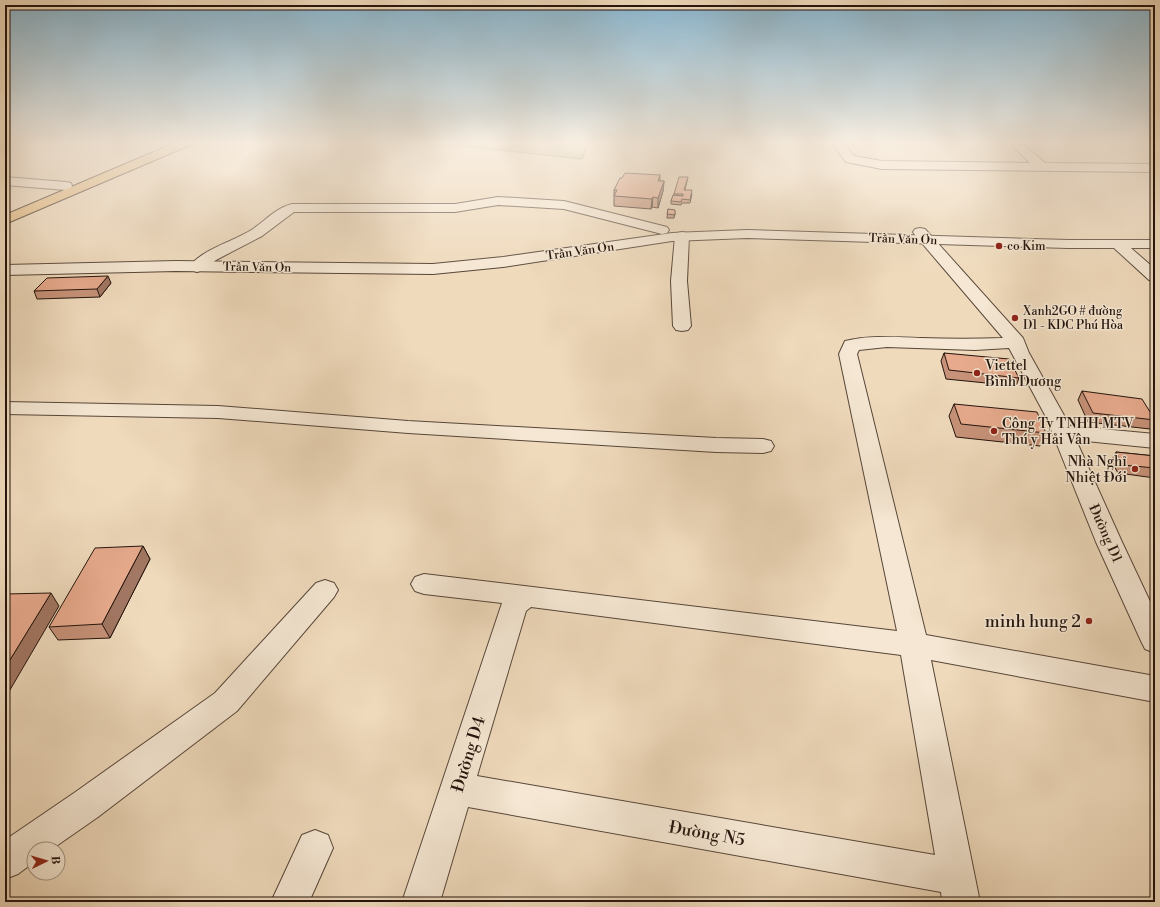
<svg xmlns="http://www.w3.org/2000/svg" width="1160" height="907" font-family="'Libre Bodoni',serif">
  <rect width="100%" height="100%" fill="#efdabc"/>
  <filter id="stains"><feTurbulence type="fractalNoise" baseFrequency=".005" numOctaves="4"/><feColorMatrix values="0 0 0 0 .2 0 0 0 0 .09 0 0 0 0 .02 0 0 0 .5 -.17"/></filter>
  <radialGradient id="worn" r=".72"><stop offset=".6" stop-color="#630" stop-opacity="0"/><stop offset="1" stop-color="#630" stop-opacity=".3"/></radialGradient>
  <path fill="#bbbf8f" stroke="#706a4e" d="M 433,143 L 588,143 L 582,159 Z"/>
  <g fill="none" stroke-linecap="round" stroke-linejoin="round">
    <defs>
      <path id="minor" d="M 832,143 L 843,143 L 854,156 L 882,161 L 1030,163 L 1010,143 L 1022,143 L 1045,163 L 1155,164 L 1155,172 L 882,169 L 846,162 Z
        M 5,177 L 66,182 L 71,183 L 72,186 L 71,189 L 66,190 L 5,185 Z
        M 498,197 L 564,201 L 667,227 L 669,230 L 667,233 L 662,234 L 564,209 L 498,205 L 455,212 L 294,212 L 262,236 L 216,260 L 203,270 L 197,272 L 191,270 L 189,267 C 202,249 235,241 253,229 C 266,220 276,208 292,204 L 455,204 Z
        M 920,228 L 925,229 L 1023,338 L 1029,353 L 1070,426 L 1155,434 L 1155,448 L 1076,440 L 1122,542 L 1155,612 L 1155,653 L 1145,649 L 1141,641 L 1096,542 L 1046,417 L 1009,348 L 975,350 L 887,347 L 859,350 L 857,354 L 926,635 L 1155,676 L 1155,702 L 931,660 L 980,902 L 942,902 L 941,892 L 468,807 L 440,902 L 402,902 L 502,603 L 424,594 L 415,591 L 411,584 L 415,577 L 424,574 L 897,631 L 839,354 L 845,341 C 869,335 896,337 921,338 C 949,339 976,339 1003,338 L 915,235 L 913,232 L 915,229 ZM 531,607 L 901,655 L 935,855 L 477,776 L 526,611 Z
        M 682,232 L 687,233 L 689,236 L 687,281 L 691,326 L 688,330 L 682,331 L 676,330 L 673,326 L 671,281 L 675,236 L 677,233 Z
        M 1119,241 L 1124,242 L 1155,269 L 1155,282 L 1149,280 L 1114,248 L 1112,245 L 1114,242 Z
        M 5,402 L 218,406 L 408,421 L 716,438 L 763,439 L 771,441 L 774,446 L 771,451 L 763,453 L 716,452 L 408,433 L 218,418 L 5,414 Z
        M 325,580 L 334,583 L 338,590 L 334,597 L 237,711 L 98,817 L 52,849 L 34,849 L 34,862 L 18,874 L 5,879 L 5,840 L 74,793 L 215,693 L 316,583 Z
        M 315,830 L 328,835 L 333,848 L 309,902 L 271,902 L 302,835 Z"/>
      <path id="tertiary" d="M 747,230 L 1068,240 L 1155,240 L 1155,248 L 1068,248 L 747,238 L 672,241 L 503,267 L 433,274 L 176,271 L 5,275 L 5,265 L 176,261 L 433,264 L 503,257 L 672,233 Z"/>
      <path id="trunk" d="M 175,143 L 191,143 L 190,145 L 5,224 L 5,215 Z"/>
    </defs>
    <use href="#minor" stroke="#574639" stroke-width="2"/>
    <use href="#tertiary" stroke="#574639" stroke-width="2"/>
    <use href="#trunk" stroke="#24140d" stroke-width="2"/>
    <use href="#minor" fill="#f5e7d3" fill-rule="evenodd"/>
    <use href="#tertiary" fill="#f5e7d3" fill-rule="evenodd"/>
    <use href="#trunk" fill="#e8bd7e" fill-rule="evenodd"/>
  </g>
  <path fill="#c79279" stroke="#24140d" d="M 660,175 L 660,181 L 664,181 L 663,191 L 658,208 L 652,207 L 651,209 L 614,206 L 614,190 Z
    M 688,177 L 685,190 L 692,194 L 690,203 L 682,203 L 681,205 L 671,204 L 671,201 L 674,194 Z
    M 668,209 L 675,213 L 674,218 L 667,218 Z
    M 111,283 L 100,297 L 37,299 L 34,291 Z
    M 944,353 L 1019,378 L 1016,386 L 946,379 L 941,361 Z
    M 1082,391 L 1155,420 L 1155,421 L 1150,429 L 1088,422 L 1078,400 Z
    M 954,404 L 1046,433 L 1040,446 L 956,437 L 949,416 Z
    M 1116,452 L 1155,456 L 1155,478 L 1118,473 L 1111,461 Z
    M 143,546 L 150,559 L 110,638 L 58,640 L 49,627 Z"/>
  <path fill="#a27763" stroke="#24140d" d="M 664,181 L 663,191 L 658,208 L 658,198 Z
    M 653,197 L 652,207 L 651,209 L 652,199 Z
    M 108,276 L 111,283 L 100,297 L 97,289 Z
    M 143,546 L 150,559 L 110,638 L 102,624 Z
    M 51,593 L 59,606 L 7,695 L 5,692 L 5,668 Z"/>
  <path fill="#e7aa8d" stroke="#24140d" d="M 625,173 L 660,175 L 658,181 L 664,181 L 658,198 L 653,197 L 652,199 L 614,196 L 617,190 L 614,190 L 620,178 L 622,178 Z
    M 679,177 L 688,177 L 684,190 L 692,190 L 690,200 L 682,199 L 681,202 L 671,201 L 673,195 L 683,196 L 683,194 L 674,194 Z
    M 668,209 L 675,210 L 675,215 L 667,214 Z
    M 108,276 L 97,289 L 34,291 L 47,278 Z
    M 944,353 L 1009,359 L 1019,378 L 949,370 Z
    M 1082,391 L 1142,399 L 1155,420 L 1093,413 Z
    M 954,404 L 1037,412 L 1046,433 L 961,424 Z
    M 1116,452 L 1155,456 L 1155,468 L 1123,465 Z
    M 143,546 L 102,624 L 49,627 L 95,548 Z
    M 51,593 L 5,668 L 5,594 Z"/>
  <linearGradient id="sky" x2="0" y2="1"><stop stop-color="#89b7d1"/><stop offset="0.53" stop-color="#f8eee1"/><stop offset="1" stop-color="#f8eee1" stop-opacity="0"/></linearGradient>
  <rect width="1160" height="270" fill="url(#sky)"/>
  <g fill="#8f2418" stroke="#f5e7d3" stroke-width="1.5">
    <circle cx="999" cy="246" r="4"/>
    <circle cx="1015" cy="318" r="4"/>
    <circle cx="977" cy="373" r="4"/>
    <circle cx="994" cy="431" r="4"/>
    <circle cx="1135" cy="469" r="4"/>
    <circle cx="1089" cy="621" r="4"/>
  </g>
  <g text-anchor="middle" stroke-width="3" stroke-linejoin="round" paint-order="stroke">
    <g font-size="12" fill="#24140d" stroke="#f5e7d3">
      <text transform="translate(903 239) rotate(2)" y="4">Trần Văn Ơn</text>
      <text transform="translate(580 251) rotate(-8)" y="4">Trần Văn Ơn</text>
      <text transform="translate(257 267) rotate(1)" y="4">Trần Văn Ơn</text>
    </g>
    <g font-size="12" fill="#24140d" stroke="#f5e7d3" text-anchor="start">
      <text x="1007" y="250">co Kim</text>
      <text x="1023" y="315">Xanh2GO # đường<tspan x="1023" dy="14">D1 - KDC Phú Hòa</tspan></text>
    </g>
    <g font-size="14" fill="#24140d" stroke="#f5e7d3" text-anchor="start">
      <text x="985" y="370">Viettel<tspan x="985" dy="16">Bình Dương</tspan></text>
      <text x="1002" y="428">Công Ty TNHH MTV<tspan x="1002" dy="16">Thú y Hải Vân</tspan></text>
      <text x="1127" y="466" text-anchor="end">Nhà Nghỉ<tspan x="1127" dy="16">Nhiệt Đới</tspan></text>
    </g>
    <g font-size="14" fill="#24140d" stroke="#f5e7d3">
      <text transform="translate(1106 533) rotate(66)" y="5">Đường D1</text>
    </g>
    <g font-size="17" fill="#24140d" stroke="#f5e7d3" text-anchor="end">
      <text x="1081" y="627">minh hung 2</text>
    </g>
    <g font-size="17" fill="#24140d" stroke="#f5e7d3">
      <text transform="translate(468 754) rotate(-73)" y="6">Đường D4</text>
      <text transform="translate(707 833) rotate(10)" y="6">Đường N5</text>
    </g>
  </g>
  <rect width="1160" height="907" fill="none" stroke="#efdabc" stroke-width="20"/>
  <rect x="6" y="6" width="1148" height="895" fill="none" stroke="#24140d" stroke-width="2"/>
  <rect x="10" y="10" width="1140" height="887" fill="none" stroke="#24140d"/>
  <g transform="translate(46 861) rotate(85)"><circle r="19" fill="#f5e7d3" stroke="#a19384"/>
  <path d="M0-3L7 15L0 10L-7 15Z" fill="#8f2418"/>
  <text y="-6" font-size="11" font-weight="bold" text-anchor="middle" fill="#24140d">B</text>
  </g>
  <rect width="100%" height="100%" filter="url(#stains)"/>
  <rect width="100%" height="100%" fill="url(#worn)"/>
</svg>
